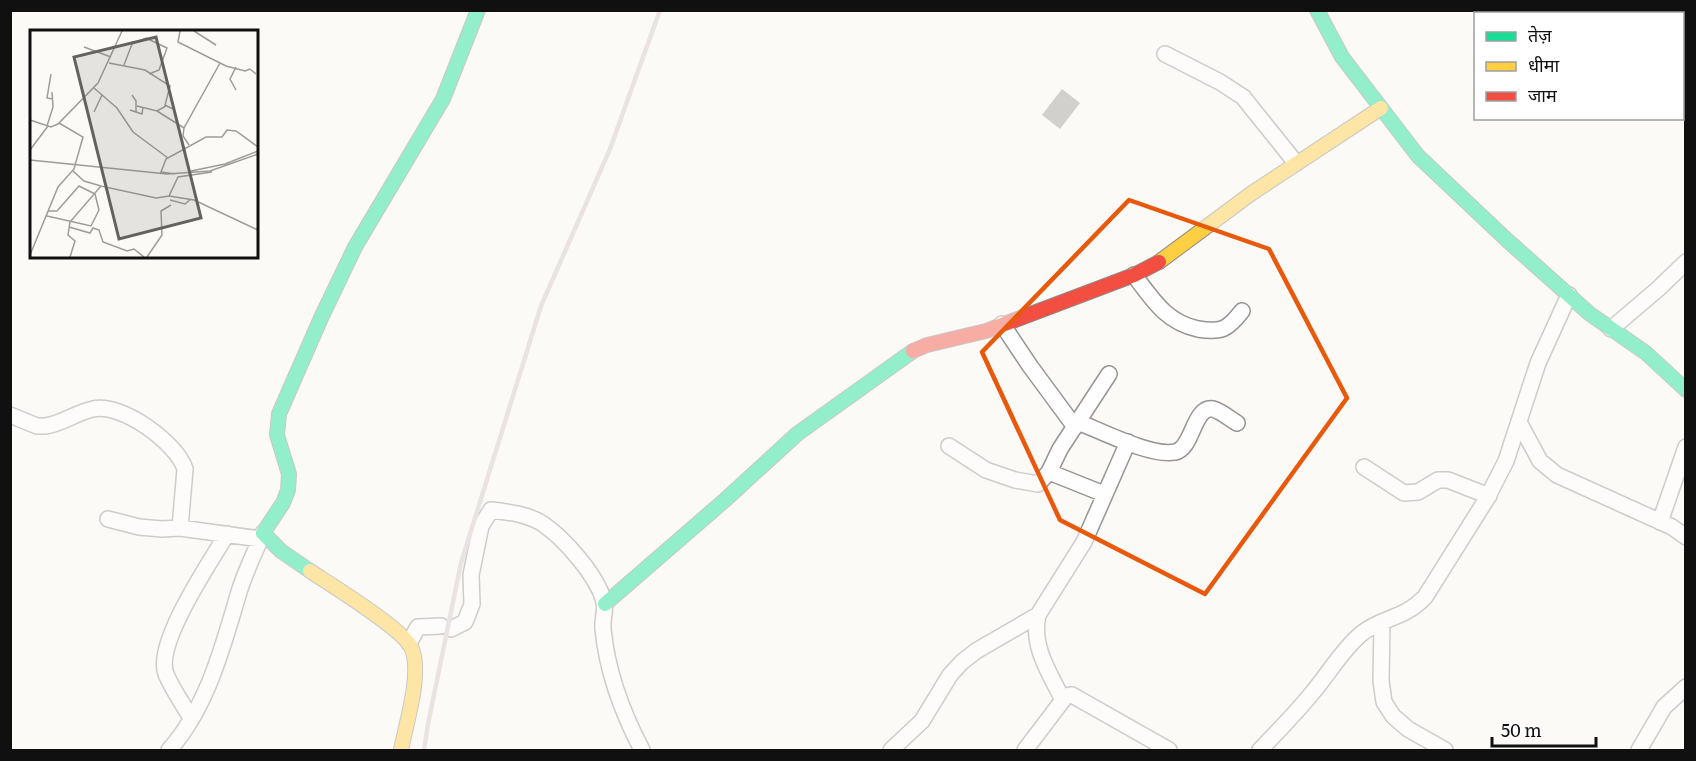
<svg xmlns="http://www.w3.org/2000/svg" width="1696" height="761" font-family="Literata,'Noto Sans Devanagari',serif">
  <rect width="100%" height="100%" fill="#fcfaf6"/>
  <path fill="#a09e9b" d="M 1062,89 L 1080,103 L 1060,129 L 1042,115 Z"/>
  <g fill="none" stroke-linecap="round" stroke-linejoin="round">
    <defs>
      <path id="street" d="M 1165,54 L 1220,82 L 1243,97 L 1296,163
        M 1134,275 C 1153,300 1166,322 1198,329 C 1222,333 1228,329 1242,311
        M 1002,324 L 1030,366 L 1075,427
        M 1611,329 L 1658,289 L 1686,262
        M 10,415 L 37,426 L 45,426 C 62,424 77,412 93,409 C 121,402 177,443 185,469 L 180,528
        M 1078,422 C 1101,431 1152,457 1175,452 C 1193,449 1193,406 1213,409 C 1221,411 1230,419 1237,423
        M 1519,422 L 1540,461 L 1557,475 L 1672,527 L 1686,537
        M 949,446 L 986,470 L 1015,480 L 1038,484 L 1049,472
        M 1364,467 L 1404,493 L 1418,492 L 1438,480 L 1448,480 L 1489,496
        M 1104,494 L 1049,472 L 1060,449 L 1109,374
        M 108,519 L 139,527 L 162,529 L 180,528 L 260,539
        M 1660,522 L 1686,447
        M 1382,623 L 1381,681 L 1384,702 L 1393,716 L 1408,729 L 1445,750
        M 451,629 L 465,622 L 472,604 L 471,575 L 481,526 L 491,510 C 508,512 528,514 543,524 C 565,539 598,577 604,602 C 606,611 602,620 603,629 C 607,670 623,714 642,750
        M 409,643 L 418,627 L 441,626
        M 1063,700 C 1049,672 1031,646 1038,615 L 1084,542 L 1128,442
        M 191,718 C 183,704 172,689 166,674 C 154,644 211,561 227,534
        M 169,750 C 207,708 223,646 239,592 C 245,572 255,552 263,533
        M 891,750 L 922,721 L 950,675 L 962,662 L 976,651 L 1038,615
        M 1025,750 L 1063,700 L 1066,696 L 1072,695 L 1169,750
        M 1260,750 C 1278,731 1297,712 1313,692 C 1329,673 1342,650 1361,634 C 1381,617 1403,620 1425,597 L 1486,500 L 1506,461 L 1538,363 L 1569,295
        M 1639,750 L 1664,707 L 1686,687"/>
      <path id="fast" d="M 1317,10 L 1342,57 L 1418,156 L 1508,241 L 1590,314 L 1646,353 L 1686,390
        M 310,571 L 281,551 L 263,533 L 283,503 L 288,490 L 289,474 L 277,435 L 279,414 L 321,318 L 355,247 L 443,99 L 478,10
        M 605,604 L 725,500 L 797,434 L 913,351"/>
      <path id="slow" d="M 1159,262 L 1252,193 L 1381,108
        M 310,571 C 331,585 405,630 412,649 C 422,675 406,723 401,750"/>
      <path id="jam" d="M 913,351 L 927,345 L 986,331 L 1134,275 L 1159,262"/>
    </defs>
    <use href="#street" stroke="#969594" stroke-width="18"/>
    <use href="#fast" stroke="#8d8c8a" stroke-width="16"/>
    <use href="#slow" stroke="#8d8c8a" stroke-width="16"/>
    <use href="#jam" stroke="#8d8c8a" stroke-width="16"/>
    <use href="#street" stroke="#fffefe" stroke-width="15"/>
    <use href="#fast" stroke="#16e098" stroke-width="14"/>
    <use href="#slow" stroke="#ffcf43" stroke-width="14"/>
    <use href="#jam" stroke="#f24e42" stroke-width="14"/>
    <path stroke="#d7c8c9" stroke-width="4.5" d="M 424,750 L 428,724 L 461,563 L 541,306 L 610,149 L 660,10"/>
  </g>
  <path d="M0 0H1696V761H0ZM 1129,200 L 1269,249 L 1347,398 L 1205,594 L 1060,520 L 982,352 Z" fill="#fcfaf6" fill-opacity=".55" fill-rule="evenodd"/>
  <path fill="none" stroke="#e8590c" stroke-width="4.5" stroke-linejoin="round" d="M 1129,200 L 1269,249 L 1347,398 L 1205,594 L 1060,520 L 982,352 Z"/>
  <g transform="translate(30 30)">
    <rect width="228" height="228" fill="#fcfaf6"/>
    <path fill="none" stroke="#9e9c9a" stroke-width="1.5" d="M 150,1 L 148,12 L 196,36 L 215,41 L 220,39 L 226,44M 164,1 L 186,15M 54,17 L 81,27M 79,33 L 115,40 L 140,56 L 135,75 L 143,79M 94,35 L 102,14 L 116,8 L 137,18 L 129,40 L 119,44M 21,44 L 17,68 L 23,69M 64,58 L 87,78 L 103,102 L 138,128M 206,60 L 200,49 L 206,37M 102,65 L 106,71 L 106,82M 107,76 L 127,81 L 136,76M 100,80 L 112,84 L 113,77M 127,81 L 154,98M 64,82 L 72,65M 0,90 L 21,97 L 28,94 L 68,53 L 92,1M 17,96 L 23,77 L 22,62M 159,115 L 153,106 L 154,98 L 190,33M 0,120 L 18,96M 0,130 L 137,144 L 180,141 L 228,124M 43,141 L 54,151 L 71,156M 161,141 L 195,134 L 228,121M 145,144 L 131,142 L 136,129 L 176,107 L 192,107 L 197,100 L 206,101 L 228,117M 139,166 L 164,170 L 228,200M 140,170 L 155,174 L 161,169M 18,181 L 27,181 L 49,156 L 65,164M 17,186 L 61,196 L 69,180 L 65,164M 39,197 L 60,203 L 63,198 L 69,200 L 73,212 L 97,221 L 104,219 L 114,227M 0,225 L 28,157 L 44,139 L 53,107 L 29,93M 40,227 L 45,211 L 38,205 L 40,192 L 71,156 L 126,168 L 139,166 L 148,147 L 182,142M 117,227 L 132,205 L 131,181 L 141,175"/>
    <path fill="#636260" fill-opacity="0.15" stroke="#636260" stroke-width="3" d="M 126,7 L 171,188 L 89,209 L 44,27 Z"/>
    <rect width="228" height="228" fill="none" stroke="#101010" stroke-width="3"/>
  </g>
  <rect width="1696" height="761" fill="none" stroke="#101010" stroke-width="24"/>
  <rect x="1474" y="12" width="210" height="108" fill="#ffffff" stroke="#9f9f9f" stroke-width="1.5"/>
  <rect x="1486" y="32" width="30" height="9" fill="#16e098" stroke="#9f9f9f" stroke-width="1.5"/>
  <text x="1528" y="42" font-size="18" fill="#101010">तेज़</text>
  <rect x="1486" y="62" width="30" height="9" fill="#ffcf43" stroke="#9f9f9f" stroke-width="1.5"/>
  <text x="1528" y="72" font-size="18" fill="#101010">धीमा</text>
  <rect x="1486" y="92" width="30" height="9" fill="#f24e42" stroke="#9f9f9f" stroke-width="1.5"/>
  <text x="1528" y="102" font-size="18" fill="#101010">जाम</text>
  <path d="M1492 737v9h104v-9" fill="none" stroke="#101010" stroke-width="3"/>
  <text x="1501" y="737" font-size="18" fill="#101010" stroke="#ffffff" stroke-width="4.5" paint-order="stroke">50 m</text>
</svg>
